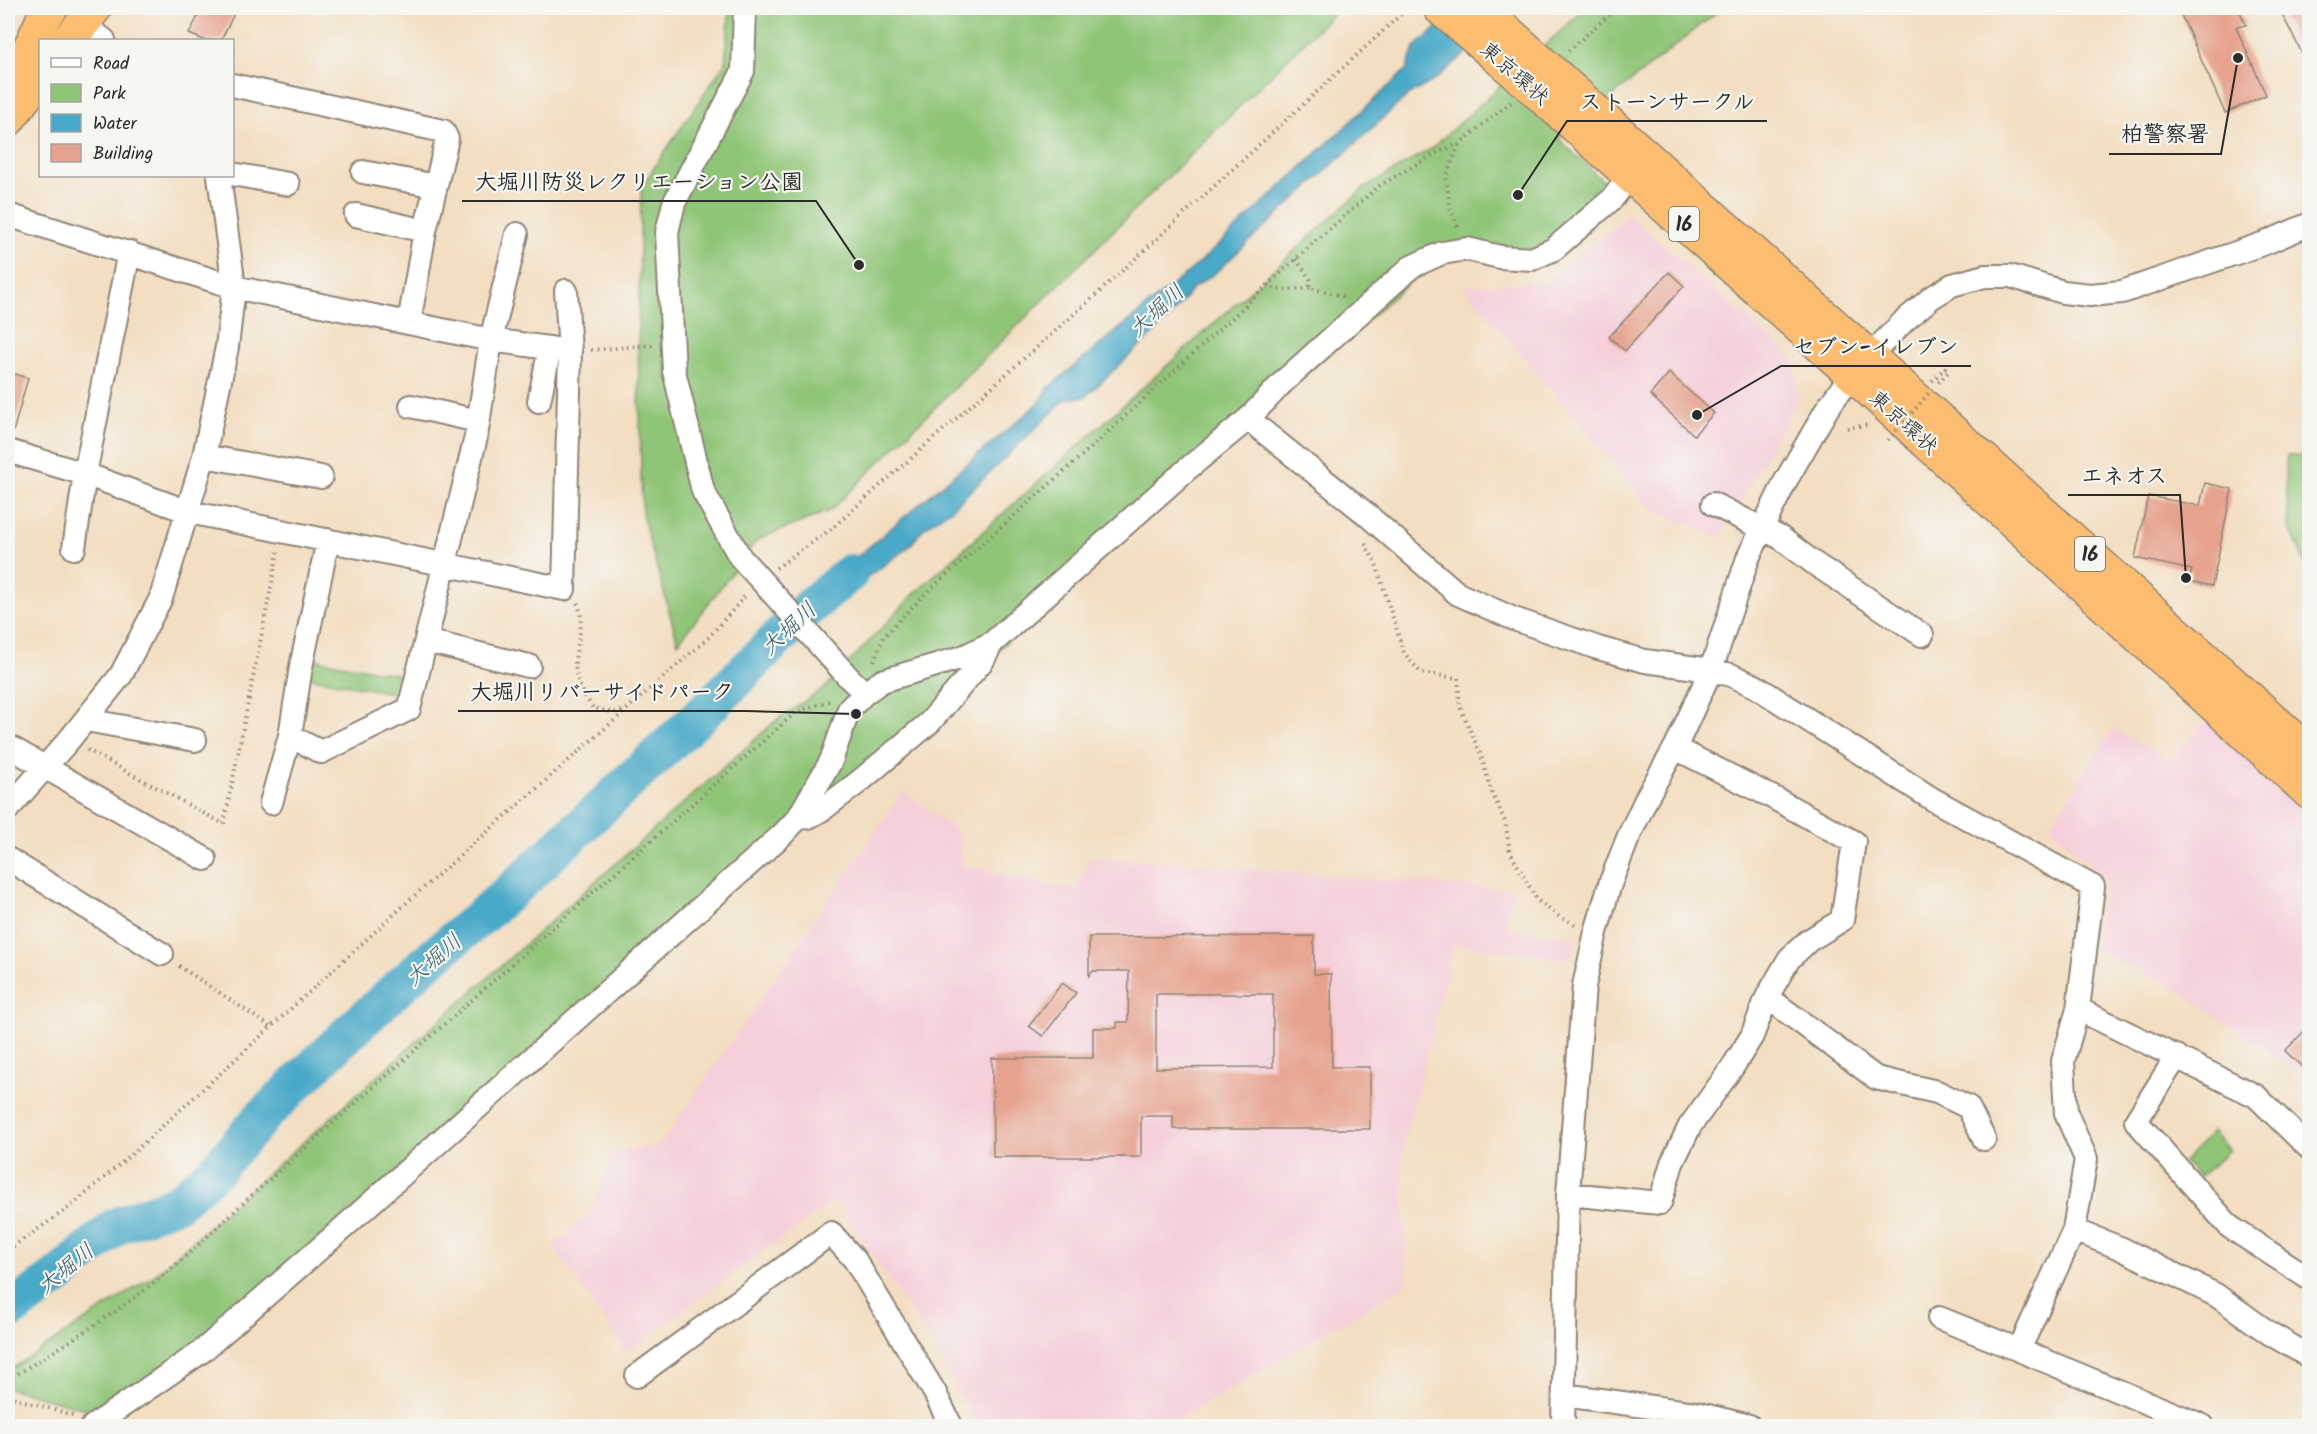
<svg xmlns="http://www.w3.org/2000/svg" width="2317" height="1434" font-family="Kalam,'Klee One',sans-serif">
  <rect width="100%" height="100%" fill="#f6f6f2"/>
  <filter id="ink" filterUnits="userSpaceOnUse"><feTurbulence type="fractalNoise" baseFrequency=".0167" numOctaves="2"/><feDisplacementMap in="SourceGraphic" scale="12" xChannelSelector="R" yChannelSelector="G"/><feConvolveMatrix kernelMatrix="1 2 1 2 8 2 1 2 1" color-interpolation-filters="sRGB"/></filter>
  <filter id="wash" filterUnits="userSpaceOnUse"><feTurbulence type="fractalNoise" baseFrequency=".008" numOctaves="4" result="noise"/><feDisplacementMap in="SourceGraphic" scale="24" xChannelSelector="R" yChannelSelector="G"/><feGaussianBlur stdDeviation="1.35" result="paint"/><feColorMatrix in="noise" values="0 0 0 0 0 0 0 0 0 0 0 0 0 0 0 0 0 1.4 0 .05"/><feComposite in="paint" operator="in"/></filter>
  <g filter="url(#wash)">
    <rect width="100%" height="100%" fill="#f3dec1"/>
    <path fill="#f5cfda" d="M 2275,8 L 2309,8 L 2309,82 Z
      M 1629,215 L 1795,360 L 1798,399 L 1720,538 L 1650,508 L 1463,286 L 1546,282 Z
      M 2206,719 L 2309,815 L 2309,1084 L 2294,1069 L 2172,986 L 2093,949 L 2107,880 L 2049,827 L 2113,729 L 2171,760 Z
      M 903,791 L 958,832 L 963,866 L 1076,890 L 1090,857 L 1513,890 L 1507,929 L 1576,938 L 1571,960 L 1454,944 L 1402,1153 L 1407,1284 L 1168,1426 L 976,1426 L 939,1353 L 835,1200 L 626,1352 L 553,1245 L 592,1213 L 612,1153 L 661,1144 Z"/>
    <path fill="#8fc577" stroke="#5d7851" stroke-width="1.5" d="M 730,8 L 1333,8 L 1336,11 L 831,510 L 757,540 L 678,643 L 642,514 L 638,343 L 641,187 L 725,63 Z
      M 1586,8 L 1722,8 L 1559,139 L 1609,187 L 1550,244 L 1522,251 L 1453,243 L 931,710 L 197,1344 L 100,1413 L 8,1388 L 8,1371 L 152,1277 L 779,718 L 824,689 L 916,592 L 1363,189 L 1432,148 Z
      M 2287,456 L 2309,456 L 2309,572 L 2289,527 L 2285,468 Z
      M 303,657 L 417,678 L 412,697 L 302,676 Z
      M 2212,1132 L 2229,1150 L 2200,1177 L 2183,1162 Z"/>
    <path fill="#49a9c8" stroke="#3a6a7a" stroke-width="1.5" d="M 1459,8 L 1519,8 L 1435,80 L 1407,96 L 1214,274 L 1193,288 L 1167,321 L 1085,397 L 1066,399 L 953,508 L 924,528 L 909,547 L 818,613 L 805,601 L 1040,402 L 1049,387 L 1199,263 L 1407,69 L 1414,48 Z"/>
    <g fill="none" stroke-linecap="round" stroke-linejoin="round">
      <path stroke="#49a9c8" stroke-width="38" d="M 8,1312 L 58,1276 L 116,1226 L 177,1203 L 214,1172 L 261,1118 L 340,1041 L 414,973 L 509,893 L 706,710 L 808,608 L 850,573"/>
    </g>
    <g id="blocks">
      <path fill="#e6a28d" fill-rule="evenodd" d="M 202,8 L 237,8 L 221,40 L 204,40 L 189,34 Z
        M 2178,8 L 2238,8 L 2246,25 L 2236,27 L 2266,95 L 2225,113 Z
        M 2300,8 L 2303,8 L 2310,20 L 2310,69 L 2283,16 Z
        M 1669,272 L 1684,286 L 1625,351 L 1609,337 Z
        M 8,372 L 28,378 L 13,432 L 8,431 Z
        M 1669,373 L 1714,413 L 1694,435 L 1650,395 Z
        M 2205,483 L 2232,489 L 2212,586 L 2189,581 L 2192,570 L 2135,558 L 2148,496 L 2200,506 Z
        M 1314,936 L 1314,974 L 1331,974 L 1332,1067 L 1370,1067 L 1370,1129 L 1173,1129 L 1173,1116 L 1141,1116 L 1141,1157 L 993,1157 L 992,1058 L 1093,1058 L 1093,1028 L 1117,1028 L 1117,1022 L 1128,1022 L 1129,971 L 1093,971 L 1089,976 L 1089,937 ZM 1156,994 L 1273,994 L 1273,1067 L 1156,1068 Z
        M 1062,983 L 1076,993 L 1043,1036 L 1029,1026 Z
        M 2310,1025 L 2310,1074 L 2285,1051 Z"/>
    </g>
  </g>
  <g filter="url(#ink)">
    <use href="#blocks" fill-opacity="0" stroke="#8f8476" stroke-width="1.5"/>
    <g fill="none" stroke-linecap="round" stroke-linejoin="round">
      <defs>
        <path id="minor" d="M 745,8 L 743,71 L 674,203 L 667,232 L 674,371 L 703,491 L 740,557 L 851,680 L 865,693
          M 82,24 L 104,40
          M 232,85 L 443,131 L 447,139 L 425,231 L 409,323
          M 363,172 L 436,186
          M 232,174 L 288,184
          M 8,215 L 234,287 L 491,340 L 570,351 L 564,589 L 189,512 L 85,474 L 8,451
          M 356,215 L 425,231
          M 566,291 L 570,351
          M 539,401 L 550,348
          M 411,406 L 478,421
          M 1248,419 L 1365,513 L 1458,594 L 1514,619 L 1598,648 L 1645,661 L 1711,670 L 1731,675 L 1755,686 L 1934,800 L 2093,887 L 2078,1009 L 2063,1061 L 2066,1113 L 2086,1159 L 2074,1230 L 2019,1350 L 2203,1426
          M 204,456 L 321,477
          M 1713,504 L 1781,538 L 1815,564 L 1922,635
          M 74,548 L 85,474 L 129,252
          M 426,641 L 529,666
          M 86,720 L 195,740
          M 290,736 L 301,667 L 328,540
          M 8,746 L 205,859
          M 271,803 L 290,736 L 321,752 L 409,709 L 476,437 L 491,340 L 517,234
          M 8,809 L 69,740 L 121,675 L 161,598 L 204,456 L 227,347 L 234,287 L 219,176
          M 798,818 L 831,761 L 849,709 L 865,693 L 882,681 L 963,657 L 992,643
          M 8,859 L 162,954
          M 1767,997 L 1876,1078 L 1937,1092 L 1968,1107 L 1984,1139
          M 2078,1009 L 2256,1096 L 2310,1149
          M 2177,1056 L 2136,1121 L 2230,1227 L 2310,1279
          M 1568,1194 L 1660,1203 L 1672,1163 L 1690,1126 L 1732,1068 L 1752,1036 L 1767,997 L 1789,959 L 1808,941 L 1842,920 L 1854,842 L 1774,798 L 1675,748
          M 2074,1230 L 2120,1248 L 2216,1295 L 2269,1333 L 2310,1357
          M 1939,1318 L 2019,1350
          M 637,1376 L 831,1233 L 855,1260 L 935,1393 L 951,1426
          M 1564,1395 L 1695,1413 L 1749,1426
          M 93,1426 L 201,1352 L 334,1236 L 783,834 L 798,818 L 809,817 L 823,809 L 860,781 L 930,722 L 983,660 L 992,643 L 1186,470 L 1248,419 L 1284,381 L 1411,267 L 1442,253 L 1467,249 L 1500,257 L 1532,259 L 1554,249 L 1612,199 L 1630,176
          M 1563,1426 L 1568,1194 L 1584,986 L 1596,932 L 1610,884 L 1628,838 L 1648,795 L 1675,748 L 1711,670 L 1748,558 L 1785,482 L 1827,409 L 1852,374 L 1903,322 L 1931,298 L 1952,285 L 1985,276 L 2010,276 L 2063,292 L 2090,295 L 2122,292 L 2265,243 L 2310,224"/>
        <path id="highway" d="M 1440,8 L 1517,74 L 1852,374 L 2310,793
          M 1481,8 L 2310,753
          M 69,40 L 95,8
          M 20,69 L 42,21 L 51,8
          M 8,120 L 40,77"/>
      </defs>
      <use href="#minor" stroke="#8f8476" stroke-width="26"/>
      <use href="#highway" stroke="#8f8476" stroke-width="36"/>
      <path stroke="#8f8476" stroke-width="4" stroke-dasharray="1.5 4.5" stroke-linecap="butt" d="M 1568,51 L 1617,8
        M 1459,145 L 1446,177 L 1450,207 L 1459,229
        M 1296,259 L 1310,279 L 1310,288 L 1347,297
        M 1268,285 L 1277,290 L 1310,288
        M 591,350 L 653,345
        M 1932,381 L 1945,368 L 1948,372 L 1937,384
        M 1847,428 L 1868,425
        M 1365,544 L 1375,561 L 1404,653 L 1421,673 L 1458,678 L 1460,707 L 1480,753 L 1492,793 L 1505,821 L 1510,852 L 1537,900 L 1561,918 L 1578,926
        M 776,568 L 831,529 L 1098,293 L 1408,8
        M 577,603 C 587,623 575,644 575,665 C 576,682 584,695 593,708 L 611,712 L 624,711
        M 874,661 L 884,636 L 924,595 L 1094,445 L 1310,246 L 1379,186 L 1436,153 L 1459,144 L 1511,102
        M 87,750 L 224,824 L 278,552
        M 179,966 L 271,1027
        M 8,1250 L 70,1207 L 132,1154 L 413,897 L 708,638 L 746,595
        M 8,1380 C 59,1348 112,1316 160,1278 C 189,1255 215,1229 242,1204 L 796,712 L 829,701
        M 8,1396 L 75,1416"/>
      <use href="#minor" stroke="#fff" stroke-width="22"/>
      <use href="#highway" stroke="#fcbd6f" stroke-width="33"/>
      <path stroke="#8f8476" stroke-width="4" stroke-dasharray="1.5 4.5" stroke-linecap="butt" d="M 1888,440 L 1935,386"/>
    </g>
  </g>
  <g text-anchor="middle" stroke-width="4.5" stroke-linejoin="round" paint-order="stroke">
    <g fill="#f6f6f2" stroke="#686867" stroke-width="1.5">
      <rect x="1669" y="207" width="30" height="34" rx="4.5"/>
      <rect x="2075" y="537" width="30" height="34" rx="4.5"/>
    </g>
    <g font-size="20" font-weight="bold" fill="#2b2b2b">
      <text x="1684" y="231">16</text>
      <text x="2090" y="561">16</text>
    </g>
    <g font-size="21" fill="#2b2b2b" stroke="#f6f6f2">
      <text transform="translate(1515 73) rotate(41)" y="7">東京環状</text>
      <text transform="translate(1904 422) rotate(42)" y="7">東京環状</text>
    </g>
    <g font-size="22" font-style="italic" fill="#375d6a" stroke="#f6f6f2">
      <text transform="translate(1156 310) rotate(-43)" y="8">大堀川</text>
      <text transform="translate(788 628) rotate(-43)" y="8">大堀川</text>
      <text transform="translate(433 959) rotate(-41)" y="8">大堀川</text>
      <text transform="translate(65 1268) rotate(-39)" y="8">大堀川</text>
    </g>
  </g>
  <path fill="none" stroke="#2b2b2b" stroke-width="2" d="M1518 195L1567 121H1767M2238 58L2221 154H2109M859 265L816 201H462M1697 415L1781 366H1971M2186 578L2180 495H2068M856 714L746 711H458"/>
  <g fill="#2b2b2b" stroke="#f6f6f2" stroke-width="2">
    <circle cx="1518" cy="195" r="6"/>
    <circle cx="2238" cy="58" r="6"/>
    <circle cx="859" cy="265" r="6"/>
    <circle cx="1697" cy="415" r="6"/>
    <circle cx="2186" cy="578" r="6"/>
    <circle cx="856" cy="714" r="6"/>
  </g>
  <g font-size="22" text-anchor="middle" font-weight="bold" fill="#2b2b2b" stroke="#f6f6f2" stroke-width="4.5" stroke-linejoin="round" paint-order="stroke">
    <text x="1667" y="109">ストーンサークル</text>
    <text x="2165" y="141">柏警察署</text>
    <text x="639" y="189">大堀川防災レクリエーション公園</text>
    <text x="1876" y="354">セブン-イレブン</text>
    <text x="2124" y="483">エネオス</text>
    <text x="602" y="699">大堀川リバーサイドパーク</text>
  </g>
  <rect width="2317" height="1434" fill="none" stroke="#f6f6f2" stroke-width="30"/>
  <rect x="39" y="39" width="195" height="138" fill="#f6f6f2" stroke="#a5a5a2" stroke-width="1.5"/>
  <rect x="51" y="58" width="30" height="9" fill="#ffffff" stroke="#a5a5a2" stroke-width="1.5"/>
  <text x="93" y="69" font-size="18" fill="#2b2b2b">Road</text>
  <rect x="51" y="84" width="30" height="18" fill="#8fc577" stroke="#a5a5a2" stroke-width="1.5"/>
  <text x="93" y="99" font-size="18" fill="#2b2b2b">Park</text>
  <rect x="51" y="114" width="30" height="18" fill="#49a9c8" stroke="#a5a5a2" stroke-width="1.5"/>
  <text x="93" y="129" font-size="18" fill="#2b2b2b">Water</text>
  <rect x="51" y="144" width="30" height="18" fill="#e6a28d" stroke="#a5a5a2" stroke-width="1.5"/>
  <text x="93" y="159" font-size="18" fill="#2b2b2b">Building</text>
</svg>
